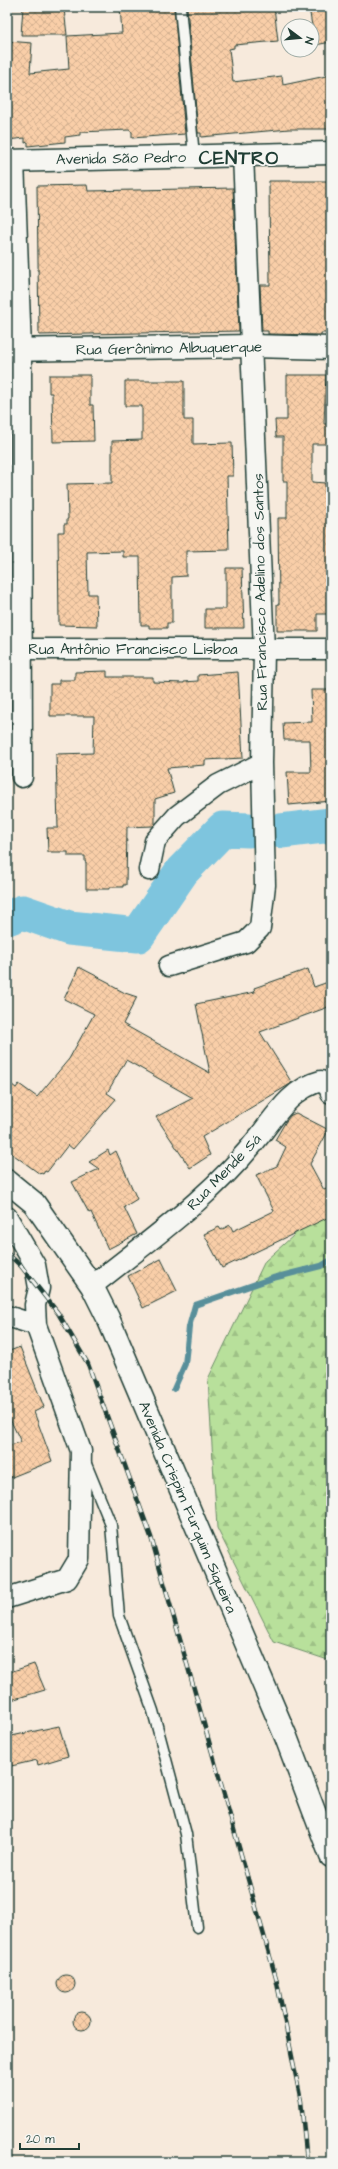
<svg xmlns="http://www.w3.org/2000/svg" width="338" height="2169" font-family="'Architects Daughter',sans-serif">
  <defs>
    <pattern id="forest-firs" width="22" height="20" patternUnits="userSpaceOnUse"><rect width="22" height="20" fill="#b8e09b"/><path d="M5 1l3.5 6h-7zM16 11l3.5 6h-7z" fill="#9ec186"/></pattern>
    <pattern id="building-cross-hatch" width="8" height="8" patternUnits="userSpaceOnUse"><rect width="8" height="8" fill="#f9cea8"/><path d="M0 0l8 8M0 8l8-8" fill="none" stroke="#d5b291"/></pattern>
  </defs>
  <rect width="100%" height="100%" fill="#f7eadc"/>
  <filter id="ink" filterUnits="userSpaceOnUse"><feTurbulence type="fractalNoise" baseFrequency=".025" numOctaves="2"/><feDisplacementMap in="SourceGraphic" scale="8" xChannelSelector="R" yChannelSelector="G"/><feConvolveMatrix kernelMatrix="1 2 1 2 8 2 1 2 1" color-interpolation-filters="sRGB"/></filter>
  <g filter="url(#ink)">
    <path fill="url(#forest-firs)" stroke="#6c8e68" d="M 331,1202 L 331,1661 L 274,1642 L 217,1528 L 208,1379 L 265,1261 Z"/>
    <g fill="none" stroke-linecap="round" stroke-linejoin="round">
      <path stroke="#588f9a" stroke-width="6" d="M 174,1389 L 185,1364 L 189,1327 L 195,1305 L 273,1278 L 321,1266 L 331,1260"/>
      <path stroke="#7ec5de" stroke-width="35" d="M 281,831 L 331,825
        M 7,918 L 23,912 L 69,928 L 138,935 L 182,871 L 223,829 L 249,830"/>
    </g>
    <path fill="url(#building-cross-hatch)" stroke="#1f3d34" d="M 23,7 L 52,7 L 52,9 L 64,9 L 67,35 L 21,35 Z
      M 120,7 L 174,7 L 185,134 L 132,138 L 132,132 L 129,130 L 80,132 L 80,135 L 65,137 L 65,142 L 28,146 L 28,142 L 25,143 L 25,138 L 7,140 L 7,41 L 32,43 L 30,73 L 69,69 L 67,36 L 122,33 Z
      M 187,7 L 274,7 L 278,41 L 234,45 L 234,48 L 229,49 L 233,82 L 282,76 L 283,85 L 331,75 L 331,129 L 289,129 L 201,137 L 201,133 L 198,133 Z
      M 309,7 L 331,7 L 331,42 L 315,45 Z
      M 269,181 L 331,181 L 331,333 L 321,333 L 321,335 L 268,334 L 268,331 L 262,331 L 260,285 L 270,285 Z
      M 87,185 L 88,191 L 233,188 L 239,331 L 39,335 L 37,186 Z
      M 49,375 L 90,375 L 90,405 L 93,405 L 94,441 L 53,442 L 52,393 L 49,393 Z
      M 287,375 L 326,375 L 324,424 L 331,424 L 331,444 L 312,444 L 312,482 L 325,483 L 325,502 L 331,502 L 331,614 L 317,614 L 317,631 L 277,631 L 277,604 L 279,604 L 278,518 L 287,518 L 287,481 L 283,481 L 283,437 L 276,437 L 275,420 L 287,420 Z
      M 125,381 L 184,381 L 184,420 L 193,420 L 193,444 L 232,443 L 233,476 L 227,476 L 229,550 L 186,551 L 186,576 L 172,577 L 172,623 L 167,623 L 167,628 L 149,628 L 149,625 L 141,625 L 140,557 L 123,557 L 123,551 L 87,552 L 88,594 L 96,594 L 97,626 L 59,625 L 58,532 L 64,532 L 64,524 L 67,524 L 67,519 L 68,519 L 67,484 L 112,483 L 112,441 L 142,440 L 142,406 L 125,406 Z
      M 226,568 L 242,568 L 244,628 L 205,628 L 205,609 L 226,609 Z
      M 107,671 L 107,677 L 153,677 L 153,682 L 184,683 L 184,682 L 198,681 L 198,675 L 238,672 L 243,758 L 205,760 L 205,765 L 167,768 L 174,793 L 155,799 L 155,824 L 153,826 L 127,827 L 126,885 L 123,885 L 123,887 L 110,887 L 110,889 L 86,889 L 86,862 L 85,862 L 85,856 L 68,856 L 68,852 L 48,852 L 47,828 L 58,828 L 56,754 L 93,753 L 94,716 L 50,716 L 50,684 L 59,684 L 59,680 L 75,680 L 75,672 Z
      M 311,690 L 331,690 L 331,801 L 289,805 L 287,772 L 311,772 L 310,740 L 284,740 L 283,723 L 312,722 Z
      M 79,967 L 110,983 L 110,985 L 125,993 L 137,997 L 123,1024 L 210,1073 L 196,1004 L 255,992 L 254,988 L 308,969 L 314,987 L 331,981 L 331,1006 L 260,1032 L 292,1083 L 202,1137 L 210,1155 L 190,1168 L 156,1117 L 193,1098 L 126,1060 L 107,1093 L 116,1099 L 73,1149 L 68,1145 L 47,1172 L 45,1171 L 43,1174 L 41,1173 L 40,1174 L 7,1150 L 7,1081 L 16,1088 L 19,1084 L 37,1097 L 69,1059 L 94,1014 L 64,999 Z
      M 296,1113 L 327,1129 L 325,1132 L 327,1133 L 310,1164 L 324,1190 L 331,1187 L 331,1216 L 222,1268 L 204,1234 L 219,1227 L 221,1230 L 230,1225 L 233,1231 L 274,1211 L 256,1175 L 277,1166 L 286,1147 L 275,1140 L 286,1121 L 291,1115 Z
      M 108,1150 L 110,1155 L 116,1151 L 137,1199 L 124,1207 L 137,1234 L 108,1249 L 91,1212 L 89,1213 L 72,1182 L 99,1169 L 89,1162 Z
      M 161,1259 L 177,1291 L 143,1308 L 128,1276 Z
      M 20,1347 L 44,1407 L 34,1412 L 52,1461 L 7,1479 L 7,1446 L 21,1442 L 7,1413 L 7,1352 Z
      M 34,1664 L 45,1690 L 11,1700 L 7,1693 L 7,1673 Z
      M 59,1726 L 68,1756 L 38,1765 L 37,1760 L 7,1767 L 7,1737 Z
      M57 1984a9 9 0 1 1 18 0a9 9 0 1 1-18 0Z
      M73 2021a9 9 0 1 1 18 0a9 9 0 1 1-18 0Z"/>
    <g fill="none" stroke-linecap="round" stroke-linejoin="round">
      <defs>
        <path id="service" d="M 180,7 L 194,156
          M 86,1464 L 111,1525 L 119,1616 L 153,1711 L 186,1834 L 197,1927"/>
        <path id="minor" d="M 14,160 L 21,350 L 22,777
          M 7,649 L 331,649
          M 149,870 L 155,841 L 177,816 L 218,785 L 262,763
          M 169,966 L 246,942 L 260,928 L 265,885 L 262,763 L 264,650 L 243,155
          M 7,1217 L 35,1265 L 39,1288 L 35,1305 L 36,1325 L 81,1451 L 79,1559 L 67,1579 L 7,1598
          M 92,1286 C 151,1239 214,1195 261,1134 C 277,1113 293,1088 321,1081 L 329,1087 L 331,1093
          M 7,1316 L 36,1325"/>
        <path id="tertiary" d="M 7,161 L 331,153
          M 7,350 L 252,346 L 331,348"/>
        <path id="secondary" d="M 7,1181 L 34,1203 L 92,1286 L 108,1318 L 286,1737 L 331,1856"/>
      </defs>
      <use href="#service" stroke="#1f3d34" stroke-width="13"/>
      <use href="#minor" stroke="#1f3d34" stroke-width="23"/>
      <use href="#tertiary" stroke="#1f3d34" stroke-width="25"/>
      <use href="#secondary" stroke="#1f3d34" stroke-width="25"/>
      <use href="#service" stroke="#f6f6f2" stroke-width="10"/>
      <use href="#minor" stroke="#f6f6f2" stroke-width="20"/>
      <use href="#tertiary" stroke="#f6f6f2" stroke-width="22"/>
      <use href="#secondary" stroke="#f6f6f2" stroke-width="22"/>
      <defs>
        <path id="rail" d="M 7,1253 L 21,1266 L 58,1313 L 88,1364 L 151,1537 L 276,1978 L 301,2101 L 307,2162"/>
      </defs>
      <use href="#rail" stroke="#1f3d34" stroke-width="4.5"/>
      <use href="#rail" stroke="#f6f6f2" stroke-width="3" stroke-dasharray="9" stroke-linecap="butt"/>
    </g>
  </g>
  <g text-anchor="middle" stroke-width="3.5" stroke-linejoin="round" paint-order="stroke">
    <g font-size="15" fill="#1f3d34" stroke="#f6f6f2">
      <text transform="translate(121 158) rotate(-1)" y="5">Avenida São Pedro</text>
      <text transform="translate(169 348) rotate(-1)" y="5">Rua Gerônimo Albuquerque</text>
      <text transform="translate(260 592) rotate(-91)" y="5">Rua Francisco Adelino dos Santos</text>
      <text x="133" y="654">Rua Antônio Francisco Lisboa</text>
      <text transform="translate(224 1172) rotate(-46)" y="5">Rua Mende Sá</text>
      <text transform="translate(188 1507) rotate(67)" y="5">Avenida Crispim Furquim Siqueira</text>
    </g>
    <g font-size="19" font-weight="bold" letter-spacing="1" fill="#1f3d34" stroke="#f6f6f2">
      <text x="239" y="164">CENTRO</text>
    </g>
  </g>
  <rect width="338" height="2169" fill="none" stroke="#f6f6f2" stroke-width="24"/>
  <rect x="12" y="12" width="314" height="2145" fill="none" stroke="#1f3d34" stroke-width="1.5" filter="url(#ink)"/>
  <g transform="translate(300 38) rotate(106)"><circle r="19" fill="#f6f6f2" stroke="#a0aca6"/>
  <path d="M0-3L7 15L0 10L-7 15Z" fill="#1f3d34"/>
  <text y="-6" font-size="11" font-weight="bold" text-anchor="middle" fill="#1f3d34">N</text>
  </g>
  <path d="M20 2143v6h59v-6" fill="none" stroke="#1f3d34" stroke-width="2"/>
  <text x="26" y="2143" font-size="12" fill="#1f3d34" stroke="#f6f6f2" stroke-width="3" paint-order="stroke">20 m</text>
</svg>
